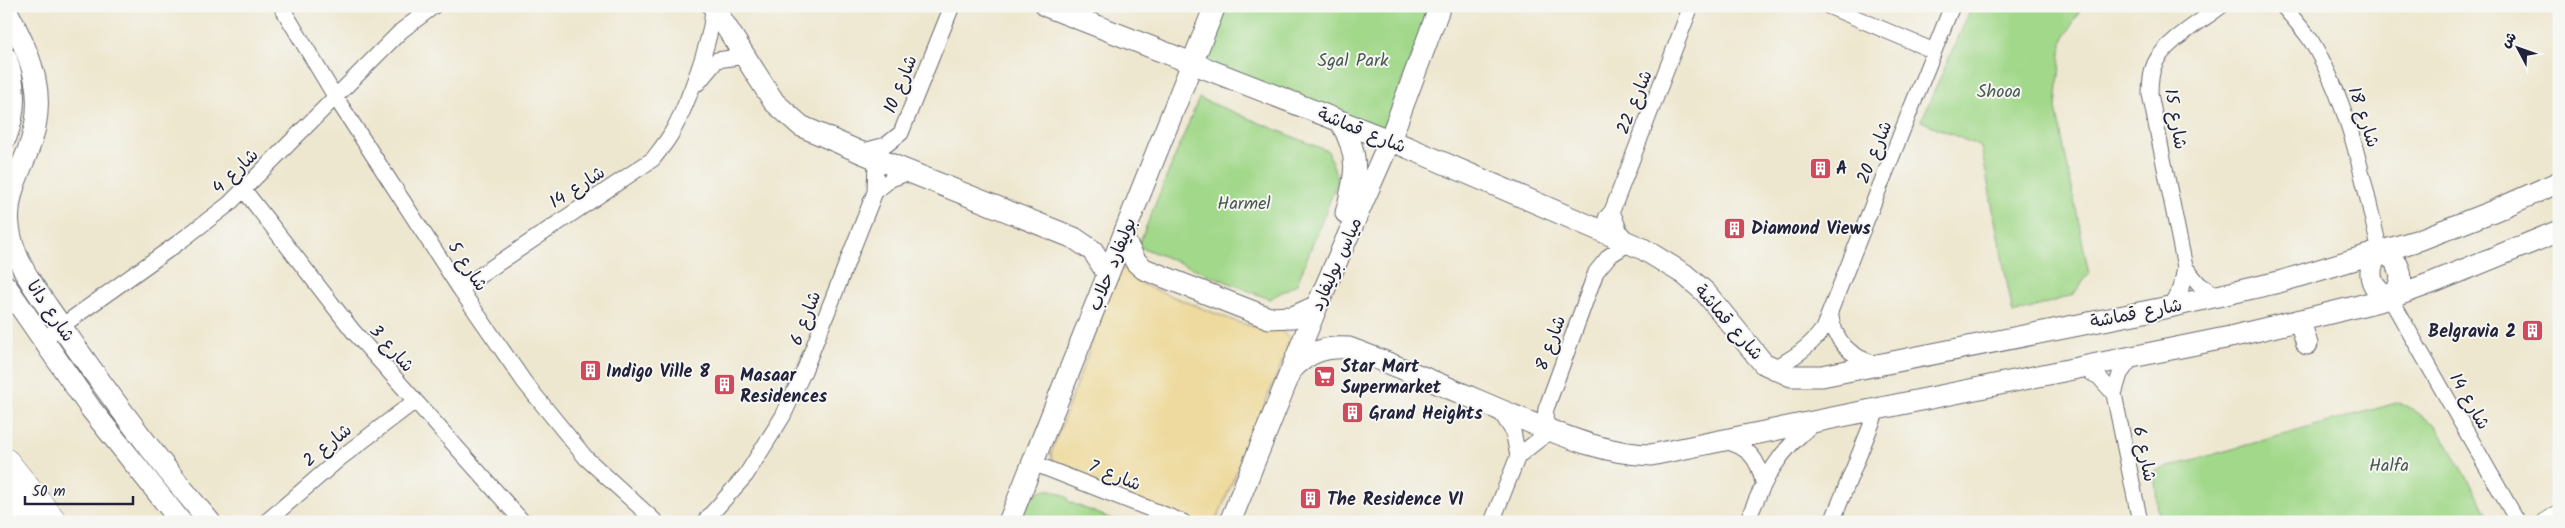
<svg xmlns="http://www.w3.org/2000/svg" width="2565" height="528" font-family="Kalam,'Playpen Sans Arabic',sans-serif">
  <rect width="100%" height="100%" fill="#f6f6f2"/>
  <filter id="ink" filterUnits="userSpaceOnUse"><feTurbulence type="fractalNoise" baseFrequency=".02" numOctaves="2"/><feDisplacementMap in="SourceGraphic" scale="10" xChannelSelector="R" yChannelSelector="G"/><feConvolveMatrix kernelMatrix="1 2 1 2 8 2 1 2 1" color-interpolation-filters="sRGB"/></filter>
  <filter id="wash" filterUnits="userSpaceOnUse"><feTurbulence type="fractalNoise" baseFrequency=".0096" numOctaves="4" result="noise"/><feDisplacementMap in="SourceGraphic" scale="20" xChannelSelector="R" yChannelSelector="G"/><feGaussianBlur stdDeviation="1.12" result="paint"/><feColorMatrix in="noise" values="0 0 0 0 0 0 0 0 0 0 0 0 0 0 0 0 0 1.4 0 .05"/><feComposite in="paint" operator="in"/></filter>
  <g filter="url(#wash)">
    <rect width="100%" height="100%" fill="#eee7cf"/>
    <path fill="#a1d889" stroke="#627d62" d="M 1223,6 L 1431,6 L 1384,130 L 1200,60 Z
      M 1972,6 L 2082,6 L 2062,43 L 2056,108 L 2089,274 L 2073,295 L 2013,314 L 1981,147 L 1921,121 Z
      M 1199,98 L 1328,151 L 1338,180 L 1297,284 L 1269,299 L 1138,246 Z
      M 2400,402 L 2436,425 L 2492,522 L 2159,522 L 2154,471 Z
      M 1041,490 L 1052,490 L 1067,497 L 1069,502 L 1119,522 L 1023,522 C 1021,510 1032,496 1041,490 Z"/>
    <path fill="#eeda9e" stroke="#887e6c" d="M 1124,268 L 1141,284 L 1237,322 L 1262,329 L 1281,330 L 1291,341 L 1219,514 L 1213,522 L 1173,522 L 1054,470 L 1051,453 L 1118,272 Z"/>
  </g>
  <g filter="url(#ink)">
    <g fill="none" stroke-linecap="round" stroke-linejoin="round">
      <defs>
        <path id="street" d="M 281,6 L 336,98 L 460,289 L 525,383 L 586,458 L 656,522
          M 1828,6 L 1934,51
          M 2283,6 C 2292,17 2302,28 2310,39 C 2350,104 2363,179 2380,252
          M 698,83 L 717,60 L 745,56
          M 860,152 L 886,145 L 901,133 L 952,6
          M 244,190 L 353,331 L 523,522
          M 875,192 L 891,179 L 910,172
          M 1606,218 L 1612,211 L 1691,6
          M 2185,267 L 2199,284 L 2217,296
          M 460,289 L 653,159 C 659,151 666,143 671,134 C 685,110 716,32 712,6
          M 2390,298 L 2518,522
          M 2169,307 L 2181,289 L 2185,267 L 2150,94 C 2150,83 2151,72 2155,63 C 2166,41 2202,21 2221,6
          M 1830,312 C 1834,341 1849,357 1877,364
          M 42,340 L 178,243 L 229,204 L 401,31 L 434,6
          M 2080,367 L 2099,377 L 2114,394 L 2140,522
          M 1773,369 C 1793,358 1809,348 1823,329 L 1952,6
          M 2114,394 L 2120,374 L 2133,356
          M 1499,410 L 1513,431 L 1518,456
          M 1725,441 C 1748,447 1758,458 1763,482
          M 1033,463 L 1183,522
          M 266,522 L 339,459 L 415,401
          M 704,522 L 746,475 L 783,416 L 804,371 L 875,192 L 876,159
          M 1492,522 L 1518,456 L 1550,431 L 1545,419 L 1546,409 L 1596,272 L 1609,256 L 1629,243 L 1620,232 L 1612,211
          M 1747,522 C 1763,482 1778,450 1814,424
          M 1832,522 L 1878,408
          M 2543,522 L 2559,512"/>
        <path id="secondary" d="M 713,6 L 774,102 L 801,126 L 860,152 L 1074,238 L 1093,251 L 1108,275
          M 1046,6 L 1409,148 L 1643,249 L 1684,274 L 1705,292 L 1763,363 L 1791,376 L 1822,376 L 2169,307 L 2279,282 L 2419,240 L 2496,210 L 2559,182
          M 6,9 C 32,59 50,97 27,153 C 17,177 6,199 9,226 C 13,265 42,297 63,329 C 109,395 157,460 210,522
          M 6,58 C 16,83 16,112 6,137
          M 1340,121 C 1361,156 1356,176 1346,213
          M 1123,238 L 1136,262 L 1144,269 L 1269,318 L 1293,317 L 1317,306
          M 2380,252 C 2402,259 2408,282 2390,298 C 2369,289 2365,269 2380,252 Z
          M 6,286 L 91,409 L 181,522
          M 2300,321 L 2307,344
          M 1292,369 C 1309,352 1325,346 1349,348 C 1404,368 1458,392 1512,415 C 1557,433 1602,454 1651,455 L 2230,337 L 2351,308 L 2390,298 L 2434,282 L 2559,231
          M 1009,522 L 1215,6
          M 1230,522 L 1317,306 L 1390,140 L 1440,6"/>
        <path id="highway" d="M 6,463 L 53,522
          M 6,501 L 21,522"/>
      </defs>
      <use href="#street" stroke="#69676f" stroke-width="17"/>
      <use href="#secondary" stroke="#69676f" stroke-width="23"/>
      <use href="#highway" stroke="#69676f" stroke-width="29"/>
      <use href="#street" stroke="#fff" stroke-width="15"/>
      <use href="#secondary" stroke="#fff" stroke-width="21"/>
      <use href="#highway" stroke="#fff" stroke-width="28"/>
    </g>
  </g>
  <defs>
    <symbol id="building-square" viewBox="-11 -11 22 22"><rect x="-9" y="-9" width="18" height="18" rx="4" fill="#d1495b" stroke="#f6f6f2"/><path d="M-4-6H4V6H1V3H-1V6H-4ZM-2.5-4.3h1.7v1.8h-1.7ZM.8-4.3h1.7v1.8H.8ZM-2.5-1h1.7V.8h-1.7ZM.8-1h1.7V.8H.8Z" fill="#fff"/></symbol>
    <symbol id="supermarket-square" viewBox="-11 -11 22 22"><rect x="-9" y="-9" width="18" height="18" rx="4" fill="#d1495b" stroke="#f6f6f2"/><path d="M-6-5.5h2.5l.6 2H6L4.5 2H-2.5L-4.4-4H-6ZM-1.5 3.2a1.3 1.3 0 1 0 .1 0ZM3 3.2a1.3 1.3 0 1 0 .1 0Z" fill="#fff"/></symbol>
  </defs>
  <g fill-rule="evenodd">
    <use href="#building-square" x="1808" y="156" width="25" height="25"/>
    <use href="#building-square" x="1722" y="216" width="25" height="25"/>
    <use href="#building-square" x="2520" y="318" width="25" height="25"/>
    <use href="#building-square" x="578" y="358" width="25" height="25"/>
    <use href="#supermarket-square" x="1312" y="364" width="25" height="25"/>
    <use href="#building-square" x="712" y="372" width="25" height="25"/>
    <use href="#building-square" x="1340" y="400" width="25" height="25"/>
    <use href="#building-square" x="1298" y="486" width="25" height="25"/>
  </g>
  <g text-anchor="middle" stroke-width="4" stroke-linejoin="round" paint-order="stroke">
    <g font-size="18" fill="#485952" stroke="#f6f6f2">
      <text x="1353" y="66">Sgal Park</text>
      <text x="1999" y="97">Shooa</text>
      <text x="1244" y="209">Harmel</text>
      <text x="2389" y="471">Halfa</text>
    </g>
    <g font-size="18" fill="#22223b" stroke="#f6f6f2">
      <text transform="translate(900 84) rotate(-68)" y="6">شارع 10</text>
      <text transform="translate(1634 102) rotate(-68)" y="6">شارع 22</text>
      <text transform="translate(2364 117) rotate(71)" y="6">شارع 18</text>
      <text transform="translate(2176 119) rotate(80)" y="6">شارع 15</text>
      <text transform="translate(1362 130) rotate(22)" y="6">شارع قماشة</text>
      <text transform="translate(1874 152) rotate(-68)" y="6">شارع 20</text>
      <text transform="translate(235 171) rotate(-44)" y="6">شارع 4</text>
      <text transform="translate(577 187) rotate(-33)" y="6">شارع 14</text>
      <text transform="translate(1112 264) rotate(-68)" y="6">بوليفارد حلاب</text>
      <text transform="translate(1336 264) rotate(-66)" y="6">مياس بوليفارد</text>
      <text transform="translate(468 266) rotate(56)" y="6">شارع 5</text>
      <text transform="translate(51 311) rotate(56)" y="6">شارع دانا</text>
      <text transform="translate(2136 313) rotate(-11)" y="6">شارع قماشة</text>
      <text transform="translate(805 318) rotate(-69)" y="6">شارع 6</text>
      <text transform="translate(1729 322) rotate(49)" y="6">شارع قماشة</text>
      <text transform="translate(1550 343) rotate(-70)" y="6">شارع 8</text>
      <text transform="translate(392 348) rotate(48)" y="6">شارع 3</text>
      <text transform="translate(2470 401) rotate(60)" y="6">شارع 14</text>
      <text transform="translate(327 445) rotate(-39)" y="6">شارع 2</text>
      <text transform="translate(2145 454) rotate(78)" y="6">شارع 6</text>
      <text transform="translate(1115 475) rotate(22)" y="6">شارع 7</text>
    </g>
    <g font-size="18" font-weight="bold" fill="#22223b" stroke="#f6f6f2" text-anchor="start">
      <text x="1836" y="174">A</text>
      <text x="1751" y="234">Diamond Views</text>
      <text x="2516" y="337" text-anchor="end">Belgravia 2</text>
      <text x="1341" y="372">Star Mart<tspan x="1341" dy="21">Supermarket</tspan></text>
      <text x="606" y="377">Indigo Ville 8</text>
      <text x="740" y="381">Masaar<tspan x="740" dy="21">Residences</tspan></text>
      <text x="1369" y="419">Grand Heights</text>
      <text x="1327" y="505">The Residence VI</text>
    </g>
  </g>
  <rect width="2565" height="528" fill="none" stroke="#f6f6f2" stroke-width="25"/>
  <g transform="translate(2518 48) rotate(311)" stroke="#f6f6f2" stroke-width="4" paint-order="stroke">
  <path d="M0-4L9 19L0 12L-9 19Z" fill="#22223b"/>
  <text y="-8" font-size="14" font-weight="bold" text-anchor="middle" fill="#22223b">ش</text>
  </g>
  <path d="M25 496v8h108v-8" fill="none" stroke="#22223b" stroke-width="2.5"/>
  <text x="32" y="496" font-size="15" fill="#22223b" stroke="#f6f6f2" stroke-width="4" paint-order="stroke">50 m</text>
</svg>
